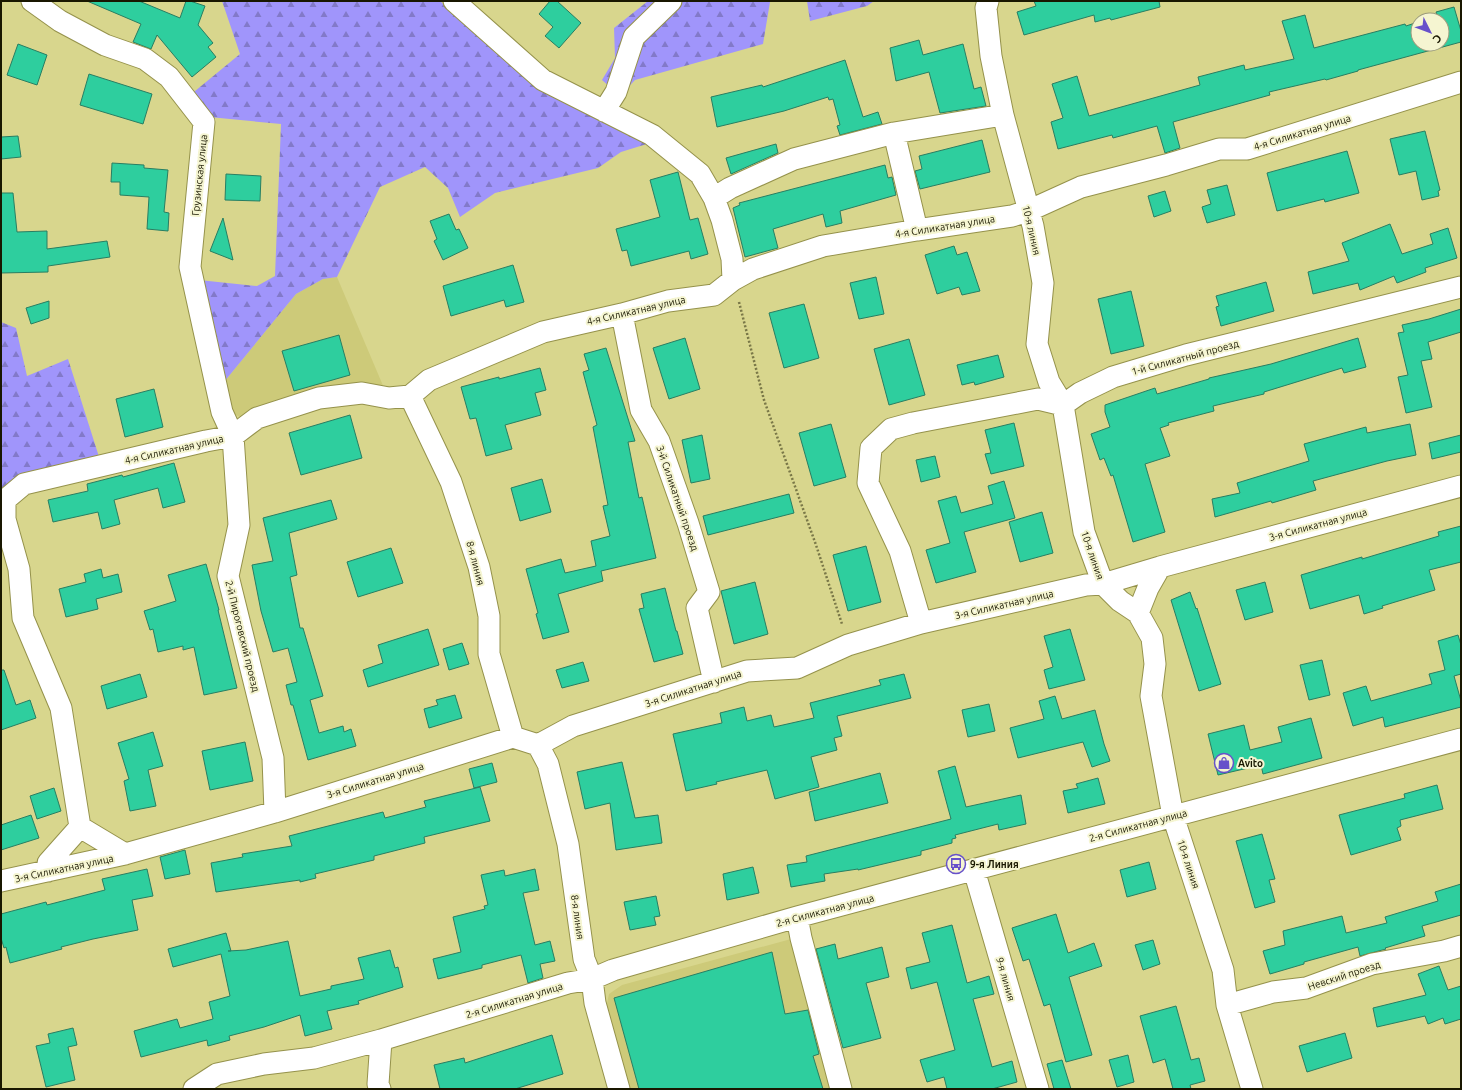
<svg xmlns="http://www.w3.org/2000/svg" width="1462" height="1090" font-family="Ubuntu,sans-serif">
  <defs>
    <pattern id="forest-firs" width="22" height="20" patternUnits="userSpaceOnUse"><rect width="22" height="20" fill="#a095fb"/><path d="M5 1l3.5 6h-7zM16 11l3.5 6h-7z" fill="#8279c9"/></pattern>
  </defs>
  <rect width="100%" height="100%" fill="#d8d68d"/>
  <path fill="#cdca79" d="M 337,277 L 384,388 L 255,411 L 240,417 L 232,413 L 224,382 L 296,294 L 323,279 Z
    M 791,939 L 833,1089 L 628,1089 L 606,1008 L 609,994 L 622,985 Z"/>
  <path fill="url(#forest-firs)" d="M 222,1 L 440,1 L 510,64 L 650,143 L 621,152 L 598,168 L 495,193 L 460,217 L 448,188 L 425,167 L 380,187 L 337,277 L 323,279 L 296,294 L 224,382 L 199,280 L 257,286 L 275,276 L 281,124 L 209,117 L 189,96 L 240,54 Z
    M 648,1 L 781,1 L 770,2 L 763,44 L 635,80 L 620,96 L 602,80 L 615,58 L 614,28 Z
    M 807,1 L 874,1 L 867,6 L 810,21 Z
    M 1,322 L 16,328 L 27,376 L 68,359 L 100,460 L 1,497 Z"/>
  <path fill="#2ece9e" stroke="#287e62" d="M 87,1 L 139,1 L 180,18 L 186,1 L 190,1 L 205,6 L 198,25 L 213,43 L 208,47 L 216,57 L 192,77 L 157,35 L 151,49 L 133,42 L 141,24 Z
    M 550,1 L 557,1 L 581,23 L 559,48 L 545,36 L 553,27 L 539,14 Z
    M 1034,1 L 1159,1 L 1160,7 L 1111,20 L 1110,18 L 1095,22 L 1094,15 L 1024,35 L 1017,12 L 1036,6 Z
    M 1454,7 L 1461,31 L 1461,42 L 1358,70 L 1358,71 L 1326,80 L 1325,79 L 1269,92 L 1270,95 L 1173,122 L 1180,148 L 1165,153 L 1157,126 L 1113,138 L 1112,135 L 1058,149 L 1051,122 L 1063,118 L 1052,84 L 1077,76 L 1089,116 L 1200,85 L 1198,77 L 1244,65 L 1245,70 L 1294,59 L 1282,21 L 1305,15 L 1314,48 L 1405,24 L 1406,26 L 1418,22 L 1418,44 L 1442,44 L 1442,20 L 1427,20 L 1438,17 L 1436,12 Z
    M 919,40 L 923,55 L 963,44 L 974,89 L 981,87 L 986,106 L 940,113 L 929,72 L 896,81 L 890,48 Z
    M 18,44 L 47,55 L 37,85 L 7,75 Z
    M 845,60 L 863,117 L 878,112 L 882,124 L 840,135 L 837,126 L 840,125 L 833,99 L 829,100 L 828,97 L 784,111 L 717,127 L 711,97 L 762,85 L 763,87 Z
    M 89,74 L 152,94 L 143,124 L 80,105 Z
    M 1425,131 L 1440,190 L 1438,191 L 1439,196 L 1422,200 L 1416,171 L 1399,175 L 1390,139 Z
    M 18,136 L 21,157 L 1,159 L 1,137 Z
    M 982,140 L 990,172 L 920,189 L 915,171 L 922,169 L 919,156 Z
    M 776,144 L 778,153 L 731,174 L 726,158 Z
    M 1347,151 L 1359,193 L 1325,202 L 1324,199 L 1277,211 L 1267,173 Z
    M 112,163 L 144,165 L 144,168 L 168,170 L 164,212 L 169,213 L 168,231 L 147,229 L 149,197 L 120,195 L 120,182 L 111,182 Z
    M 885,165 L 888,178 L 892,177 L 896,195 L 840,211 L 842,223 L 826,227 L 823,214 L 773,229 L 778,248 L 745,257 L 733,208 L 740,205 L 739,203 Z
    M 678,172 L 690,220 L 698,218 L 708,254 L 691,259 L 689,251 L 631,266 L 627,250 L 622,251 L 616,229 L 660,217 L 650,180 Z
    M 226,174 L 261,176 L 260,201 L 225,200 Z
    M 1227,185 L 1235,215 L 1207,223 L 1202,207 L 1211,204 L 1207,190 Z
    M 1165,191 L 1171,211 L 1154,217 L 1148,196 Z
    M 1,193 L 13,193 L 17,232 L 47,231 L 47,249 L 107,241 L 110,257 L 48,266 L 48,272 L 1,273 Z
    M 449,214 L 456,230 L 459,229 L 468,248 L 443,260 L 434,241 L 437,239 L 430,221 Z
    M 223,218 L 233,260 L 210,251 Z
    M 1390,224 L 1402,254 L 1433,244 L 1430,234 L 1448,228 L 1457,258 L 1425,268 L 1426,272 L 1397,283 L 1394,276 L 1360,290 L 1358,283 L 1313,294 L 1308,272 L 1349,261 L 1342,243 Z
    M 954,246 L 957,255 L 967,252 L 980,291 L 962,295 L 959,287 L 937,294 L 925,255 Z
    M 513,265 L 524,302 L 506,307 L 504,300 L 451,316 L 443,286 Z
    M 876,277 L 884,314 L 859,319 L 850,283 Z
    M 1266,282 L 1274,311 L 1221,326 L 1216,307 L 1219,306 L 1216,296 Z
    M 1131,291 L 1144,346 L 1111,354 L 1098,299 Z
    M 49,301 L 49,318 L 31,324 L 26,308 Z
    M 804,304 L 819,358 L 784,368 L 769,313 Z
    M 1461,309 L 1461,332 L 1428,342 L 1432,359 L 1421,361 L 1432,407 L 1406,413 L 1398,377 L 1408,375 L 1398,333 L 1404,332 L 1402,325 L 1429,319 Z
    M 339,335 L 350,375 L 294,391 L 282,351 Z
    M 685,338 L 700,389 L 669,399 L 653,348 Z
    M 1358,338 L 1366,367 L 1344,373 L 1342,368 L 1264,392 L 1264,394 L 1213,406 L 1214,411 L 1168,423 L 1169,425 L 1160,428 L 1170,456 L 1145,464 L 1165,532 L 1133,542 L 1113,475 L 1111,476 L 1104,458 L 1100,460 L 1091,434 L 1110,427 L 1105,412 L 1105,405 L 1155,388 L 1157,394 L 1209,379 L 1209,378 L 1271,364 Z
    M 909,339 L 925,395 L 889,405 L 874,349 Z
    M 606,348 L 635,441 L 628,442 L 639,498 L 642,497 L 656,558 L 601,571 L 603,581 L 558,594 L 569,632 L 543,639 L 536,614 L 538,613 L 526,569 L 561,559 L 565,573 L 596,566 L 591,541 L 610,536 L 603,506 L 608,505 L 593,427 L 597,425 L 583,372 L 589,370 L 584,354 Z
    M 998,355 L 1004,377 L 975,385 L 974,382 L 962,385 L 957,365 Z
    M 540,368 L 546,390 L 535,393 L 541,415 L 505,425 L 512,449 L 486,456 L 476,418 L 470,419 L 461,387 L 499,377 L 499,379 Z
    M 154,389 L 163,427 L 125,437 L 116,399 Z
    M 350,415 L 362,458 L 301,475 L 289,433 Z
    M 1014,423 L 1024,466 L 991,474 L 985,454 L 991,453 L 985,430 Z
    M 831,424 L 846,477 L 814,486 L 799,433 Z
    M 1410,424 L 1416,455 L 1387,461 L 1313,481 L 1316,490 L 1272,503 L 1271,501 L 1215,517 L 1212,499 L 1240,493 L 1237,483 L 1309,461 L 1304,444 L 1366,427 L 1367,433 Z
    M 702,435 L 710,479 L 691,483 L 682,440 Z
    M 1461,435 L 1461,452 L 1432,459 L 1429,443 Z
    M 935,456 L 940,477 L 921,482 L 916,460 Z
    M 174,463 L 185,502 L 163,508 L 158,488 L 114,500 L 120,524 L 102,529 L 98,512 L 53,522 L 48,500 L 88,491 L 87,484 L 122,475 L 123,477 Z
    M 542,479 L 551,512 L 520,521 L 511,488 Z
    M 1004,481 L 1015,518 L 964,532 L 976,572 L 936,583 L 926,550 L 950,543 L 938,501 L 956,496 L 961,513 L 993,504 L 988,486 Z
    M 789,494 L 794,513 L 708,535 L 703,516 Z
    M 331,500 L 337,519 L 289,533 L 297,575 L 290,577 L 300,628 L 303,628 L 323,696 L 310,700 L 319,733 L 343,726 L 344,732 L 351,729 L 356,746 L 308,760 L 293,705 L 291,705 L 286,685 L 297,682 L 288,648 L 273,652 L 261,611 L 252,565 L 273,561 L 263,518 Z
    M 1042,512 L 1053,553 L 1020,562 L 1009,522 Z
    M 1461,526 L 1461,562 L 1429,570 L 1435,590 L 1382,606 L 1383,608 L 1364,614 L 1359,595 L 1310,609 L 1301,575 L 1362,557 L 1362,559 L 1439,536 L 1438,532 Z
    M 866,546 L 881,602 L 848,611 L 833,555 Z
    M 391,548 L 403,583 L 358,597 L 347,562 Z
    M 206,564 L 219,610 L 218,610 L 237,688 L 204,695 L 194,647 L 183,650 L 183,646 L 158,652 L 153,629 L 150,630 L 144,611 L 176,601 L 168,575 Z
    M 101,569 L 103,578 L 118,574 L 122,592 L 96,599 L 98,609 L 66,617 L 59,589 L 86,582 L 84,574 Z
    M 755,582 L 768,634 L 734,644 L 721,591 Z
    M 1265,582 L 1273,612 L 1245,620 L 1236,590 Z
    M 665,588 L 676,631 L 677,631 L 683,654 L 654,662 L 639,609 L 644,608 L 641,594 Z
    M 1190,592 L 1196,609 L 1197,608 L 1221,684 L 1199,691 L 1171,600 Z
    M 428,629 L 439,665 L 368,687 L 363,670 L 383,663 L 378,645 Z
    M 1070,629 L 1085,680 L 1049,689 L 1044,670 L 1053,667 L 1044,636 Z
    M 1458,635 L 1461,645 L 1461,674 L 1454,676 L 1461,701 L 1461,707 L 1385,727 L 1383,717 L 1353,726 L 1343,693 L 1366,686 L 1371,701 L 1432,684 L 1429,674 L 1445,670 L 1438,641 Z
    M 462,643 L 469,664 L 449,670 L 443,649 Z
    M 1322,660 L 1330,695 L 1309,700 L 1300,665 Z
    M 583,662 L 589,681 L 562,688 L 556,670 Z
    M 1,670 L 4,670 L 16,705 L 30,700 L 36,718 L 1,730 Z
    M 140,674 L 147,697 L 107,709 L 101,686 Z
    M 904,674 L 911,698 L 837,716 L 842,736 L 834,738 L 837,750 L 811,757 L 819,787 L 775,799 L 767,770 L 716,782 L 717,784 L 686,791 L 673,734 L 722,723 L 720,713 L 744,707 L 747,721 L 771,715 L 774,727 L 814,718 L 810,703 L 881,685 L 879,680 Z
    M 455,695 L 462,718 L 429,728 L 424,709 L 438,705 L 436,700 Z
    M 1055,696 L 1062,719 L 1095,710 L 1104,744 L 1110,761 L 1092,767 L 1083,742 L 1018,758 L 1010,728 L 1044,719 L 1039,701 Z
    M 989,704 L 995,731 L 968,737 L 962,710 Z
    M 1311,718 L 1322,758 L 1263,774 L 1261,765 L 1218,775 L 1208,734 L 1244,725 L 1250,750 L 1282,742 L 1278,727 Z
    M 153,732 L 163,766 L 148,770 L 156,806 L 130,811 L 124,781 L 129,779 L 118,743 Z
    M 245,742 L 253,781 L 210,790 L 202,751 Z
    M 622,762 L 635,818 L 658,815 L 662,843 L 616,850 L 610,803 L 585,809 L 577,772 Z
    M 492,763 L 497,782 L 474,788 L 469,769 Z
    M 955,766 L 966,807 L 1021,795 L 1026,824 L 999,830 L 998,824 L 955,835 L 956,838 L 952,839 L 952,843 L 921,851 L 921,855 L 858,870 L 858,869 L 824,874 L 825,881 L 791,887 L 787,865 L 807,862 L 806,856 L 951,819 L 938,771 Z
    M 880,773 L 888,803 L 815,821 L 809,792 Z
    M 1098,778 L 1105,804 L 1068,813 L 1063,791 L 1078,788 L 1076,784 Z
    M 1437,785 L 1443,809 L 1400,820 L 1401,826 L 1397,828 L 1401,840 L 1351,855 L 1339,815 L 1405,798 L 1404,794 Z
    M 480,787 L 490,821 L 424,837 L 425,843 L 374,856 L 374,860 L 315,874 L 316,878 L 300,882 L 300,880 L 216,892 L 211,863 L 243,857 L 242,854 L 292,846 L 289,836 L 383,812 L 385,818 L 426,807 L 424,801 Z
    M 54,788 L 61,811 L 37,819 L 30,796 Z
    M 31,815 L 39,838 L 1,850 L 1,825 Z
    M 1262,834 L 1275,879 L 1269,880 L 1275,902 L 1255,908 L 1236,841 Z
    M 185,850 L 190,874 L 165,879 L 160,857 Z
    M 1149,862 L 1156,889 L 1127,897 L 1120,870 Z
    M 753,867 L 759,893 L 727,900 L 723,874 Z
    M 147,869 L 153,896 L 132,900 L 138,930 L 93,939 L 61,947 L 62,949 L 10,963 L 6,947 L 4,948 L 1,938 L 1,914 L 46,902 L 47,905 L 105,890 L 102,879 Z
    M 535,869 L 539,890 L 523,893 L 535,945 L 550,941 L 555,961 L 540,964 L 543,978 L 528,983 L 521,955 L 482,965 L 482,968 L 438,979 L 433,959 L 461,952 L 453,917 L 485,909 L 484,906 L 488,905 L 481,875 L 504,870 L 505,876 Z
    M 1461,884 L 1461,915 L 1422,926 L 1425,936 L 1385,948 L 1386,949 L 1360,956 L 1358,947 L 1304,962 L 1304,964 L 1270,974 L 1263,951 L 1285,945 L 1283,931 L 1342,916 L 1346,933 L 1387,923 L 1385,917 L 1438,901 L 1435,892 Z
    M 656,896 L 660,916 L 654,917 L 656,925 L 630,930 L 624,902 Z
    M 1056,914 L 1068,953 L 1094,943 L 1102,966 L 1069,977 L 1092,1055 L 1066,1062 L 1050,1004 L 1044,1006 L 1029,959 L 1023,961 L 1012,928 Z
    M 952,925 L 967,983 L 989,976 L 994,994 L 973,999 L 992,1067 L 1012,1061 L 1017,1082 L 992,1089 L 947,1089 L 944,1077 L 927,1082 L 920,1060 L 955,1050 L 937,982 L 911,989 L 906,968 L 930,962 L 922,933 Z
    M 226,933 L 231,951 L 228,951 L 246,950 L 288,941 L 300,996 L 331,989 L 331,986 L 364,979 L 358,958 L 390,950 L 395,968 L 398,967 L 403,987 L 358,1001 L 359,1004 L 327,1011 L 332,1029 L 305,1036 L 300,1015 L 264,1027 L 229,1036 L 230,1040 L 208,1046 L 207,1040 L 141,1057 L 134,1031 L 177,1019 L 180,1028 L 213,1019 L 209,1002 L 230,996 L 221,954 L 173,967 L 168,949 Z
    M 1153,940 L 1160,964 L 1143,970 L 1135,945 Z
    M 835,944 L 838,959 L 882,947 L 889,977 L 866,983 L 881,1038 L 843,1048 L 816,949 Z
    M 772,952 L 785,1014 L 808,1010 L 819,1054 L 813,1056 L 823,1089 L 639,1089 L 614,998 Z
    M 1439,966 L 1448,990 L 1461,986 L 1461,1019 L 1445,1024 L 1443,1018 L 1428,1024 L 1425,1016 L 1377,1027 L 1373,1008 L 1426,995 L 1418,974 Z
    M 1176,1006 L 1191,1060 L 1199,1058 L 1205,1081 L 1190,1085 L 1191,1089 L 1173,1089 L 1165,1059 L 1153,1063 L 1140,1016 Z
    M 73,1028 L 77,1045 L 68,1047 L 75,1080 L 46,1087 L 36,1046 L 50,1043 L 48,1034 Z
    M 1345,1033 L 1352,1058 L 1307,1072 L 1299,1046 Z
    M 552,1035 L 563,1074 L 515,1089 L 440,1089 L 434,1065 L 464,1058 L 465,1063 Z
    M 1128,1055 L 1134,1082 L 1117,1087 L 1109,1060 Z
    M 1062,1060 L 1071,1089 L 1054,1089 L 1047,1064 Z"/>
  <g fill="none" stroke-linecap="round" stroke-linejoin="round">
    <defs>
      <path id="minor" d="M 32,1 L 60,21 L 105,45 L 145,59 L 169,77 L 204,122 L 190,267 L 222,412 L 233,436 L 239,525 L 228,576 L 273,758 L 275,812
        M 454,1 L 543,80 L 652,135 L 700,174 L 714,198 L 722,220 L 732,259 L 733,280
        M 988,1 L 986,8 L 991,56 L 1003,115 L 1033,226 L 1043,283 L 1037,344 L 1049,382 L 1063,405 L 1084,532 L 1103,584 L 1120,601 L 1138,613 L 1152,638 L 1155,664 L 1151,696 L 1173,816 L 1223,970 L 1227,1005 L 1252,1089
        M 604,111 L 616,92 L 634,37 L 671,1
        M 894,133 L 917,230
        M 714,198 L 730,188 L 794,159 L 894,133 L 1003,115
        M 622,314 L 641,410 L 659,441 L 688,523 L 709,592 L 697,608 L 714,682
        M 410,396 L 451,482 L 479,567 L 489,616 L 489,654 L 513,737
        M 5,500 L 24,484 L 206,441 L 233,436 L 257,418 L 319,398 L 362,393 L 389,398 L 410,396 L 429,380 L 543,332 L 622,314 L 668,301 L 714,295 L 733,280 L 753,269 L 823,246 L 917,230 L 1012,216 L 1028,211 L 1081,187 L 1166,165 L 1219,149 L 1247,149 L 1461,82
        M 5,500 L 5,519 L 19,569 L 23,618 L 61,708 L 80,827 L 125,854
        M 1138,613 L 1148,588 L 1160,567
        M 921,623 L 900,551 L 868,483 L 871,448 L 891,429 L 913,423 L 1038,399 L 1063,405 L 1080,393 L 1113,377 L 1186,355 L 1461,287
        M 538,745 L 548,764 L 568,844 L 584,959 L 592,979 L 595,1003 L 619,1089
        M 974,870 L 1038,1089
        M 48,871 L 48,863 L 80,827
        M 1,881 L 125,854 L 275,812 L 513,737 L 538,745 L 573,726 L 747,671 L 797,668 L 848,645 L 921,623 L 1086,585 L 1103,584 L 1160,567 L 1461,486
        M 797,917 L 801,938 L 841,1089
        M 1227,1005 L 1273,992 L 1306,988 L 1372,964 L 1444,951 L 1461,946
        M 194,1089 L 217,1074 L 264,1064 L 314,1058 L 381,1040 L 568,983 L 592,979 L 613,970 L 797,917 L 1461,739
        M 380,1089 L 378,1084 L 381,1040"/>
    </defs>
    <use href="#minor" stroke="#95924b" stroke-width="23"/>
    <path stroke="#7a7848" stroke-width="2.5" stroke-dasharray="2 2" stroke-linecap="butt" d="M 739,302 L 764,400 L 816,545 L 842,624"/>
    <use href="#minor" stroke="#fff" stroke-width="21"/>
  </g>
  <defs>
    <symbol id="shop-ring" viewBox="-11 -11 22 22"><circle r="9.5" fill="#f5f5d1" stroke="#6751ca" stroke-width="1.5"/><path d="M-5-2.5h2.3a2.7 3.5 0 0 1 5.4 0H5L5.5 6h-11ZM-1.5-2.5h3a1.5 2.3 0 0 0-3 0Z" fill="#6751ca"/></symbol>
    <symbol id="bus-ring" viewBox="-11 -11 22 22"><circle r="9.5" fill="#f5f5d1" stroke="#6751ca" stroke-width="1.5"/><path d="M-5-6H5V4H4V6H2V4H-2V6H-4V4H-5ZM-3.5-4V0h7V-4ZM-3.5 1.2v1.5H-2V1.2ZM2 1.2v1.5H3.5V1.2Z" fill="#6751ca"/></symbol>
  </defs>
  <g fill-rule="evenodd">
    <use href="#shop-ring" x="1213" y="752" width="22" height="22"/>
    <use href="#bus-ring" x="945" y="853" width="22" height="22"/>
  </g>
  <g text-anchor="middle" stroke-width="4" stroke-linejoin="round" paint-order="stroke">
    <g font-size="10" fill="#191700" stroke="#f5f5d1">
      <text transform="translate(1302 132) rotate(-17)" y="4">4-я Силикатная улица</text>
      <text transform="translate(199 175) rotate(-84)" y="4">Грузинская улица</text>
      <text transform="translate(945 226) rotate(-9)" y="4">4-я Силикатная улица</text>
      <text transform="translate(1032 230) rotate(77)" y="4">10-я линия</text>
      <text transform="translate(636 310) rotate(-13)" y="4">4-я Силикатная улица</text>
      <text transform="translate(1185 357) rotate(-15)" y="4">1-й Силикатный проезд</text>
      <text transform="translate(174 449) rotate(-13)" y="4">4-я Силикатная улица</text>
      <text transform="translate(678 498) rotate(71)" y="4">3-й Силикатный проезд</text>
      <text transform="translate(1318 524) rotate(-15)" y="4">3-я Силикатная улица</text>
      <text transform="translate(1093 555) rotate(71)" y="4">10-я линия</text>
      <text transform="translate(476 563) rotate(75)" y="4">8-я линия</text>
      <text transform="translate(1004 604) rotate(-13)" y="4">3-я Силикатная улица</text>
      <text transform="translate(243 636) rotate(76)" y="4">2-й Пироговский проезд</text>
      <text transform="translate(693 688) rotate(-18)" y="4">3-я Силикатная улица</text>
      <text transform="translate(375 780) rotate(-17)" y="4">3-я Силикатная улица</text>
      <text transform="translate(1138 825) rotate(-15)" y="4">2-я Силикатная улица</text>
      <text transform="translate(1189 864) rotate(72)" y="4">10-я линия</text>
      <text transform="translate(64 868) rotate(-12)" y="4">3-я Силикатная улица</text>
      <text transform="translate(825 910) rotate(-15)" y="4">2-я Силикатная улица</text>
      <text transform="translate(578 917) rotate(82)" y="4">8-я линия</text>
      <text transform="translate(1344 975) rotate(-18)" y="4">Невский проезд</text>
      <text transform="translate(1006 979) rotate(74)" y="4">9-я линия</text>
      <text transform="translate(514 1000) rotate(-17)" y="4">2-я Силикатная улица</text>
    </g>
    <g font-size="10" font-weight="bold" fill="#191700" stroke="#f5f5d1" text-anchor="start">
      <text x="1238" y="767">Avito</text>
      <text x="970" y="868">9-я Линия</text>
    </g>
  </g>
  <rect width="1462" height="1090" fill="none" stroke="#191700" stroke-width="4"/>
  <g transform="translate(1430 32) rotate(132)"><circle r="19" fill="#f5f5d1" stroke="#9d9c7d"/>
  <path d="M0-3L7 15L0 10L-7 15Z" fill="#6751ca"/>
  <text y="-6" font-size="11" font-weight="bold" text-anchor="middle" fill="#191700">С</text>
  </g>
</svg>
